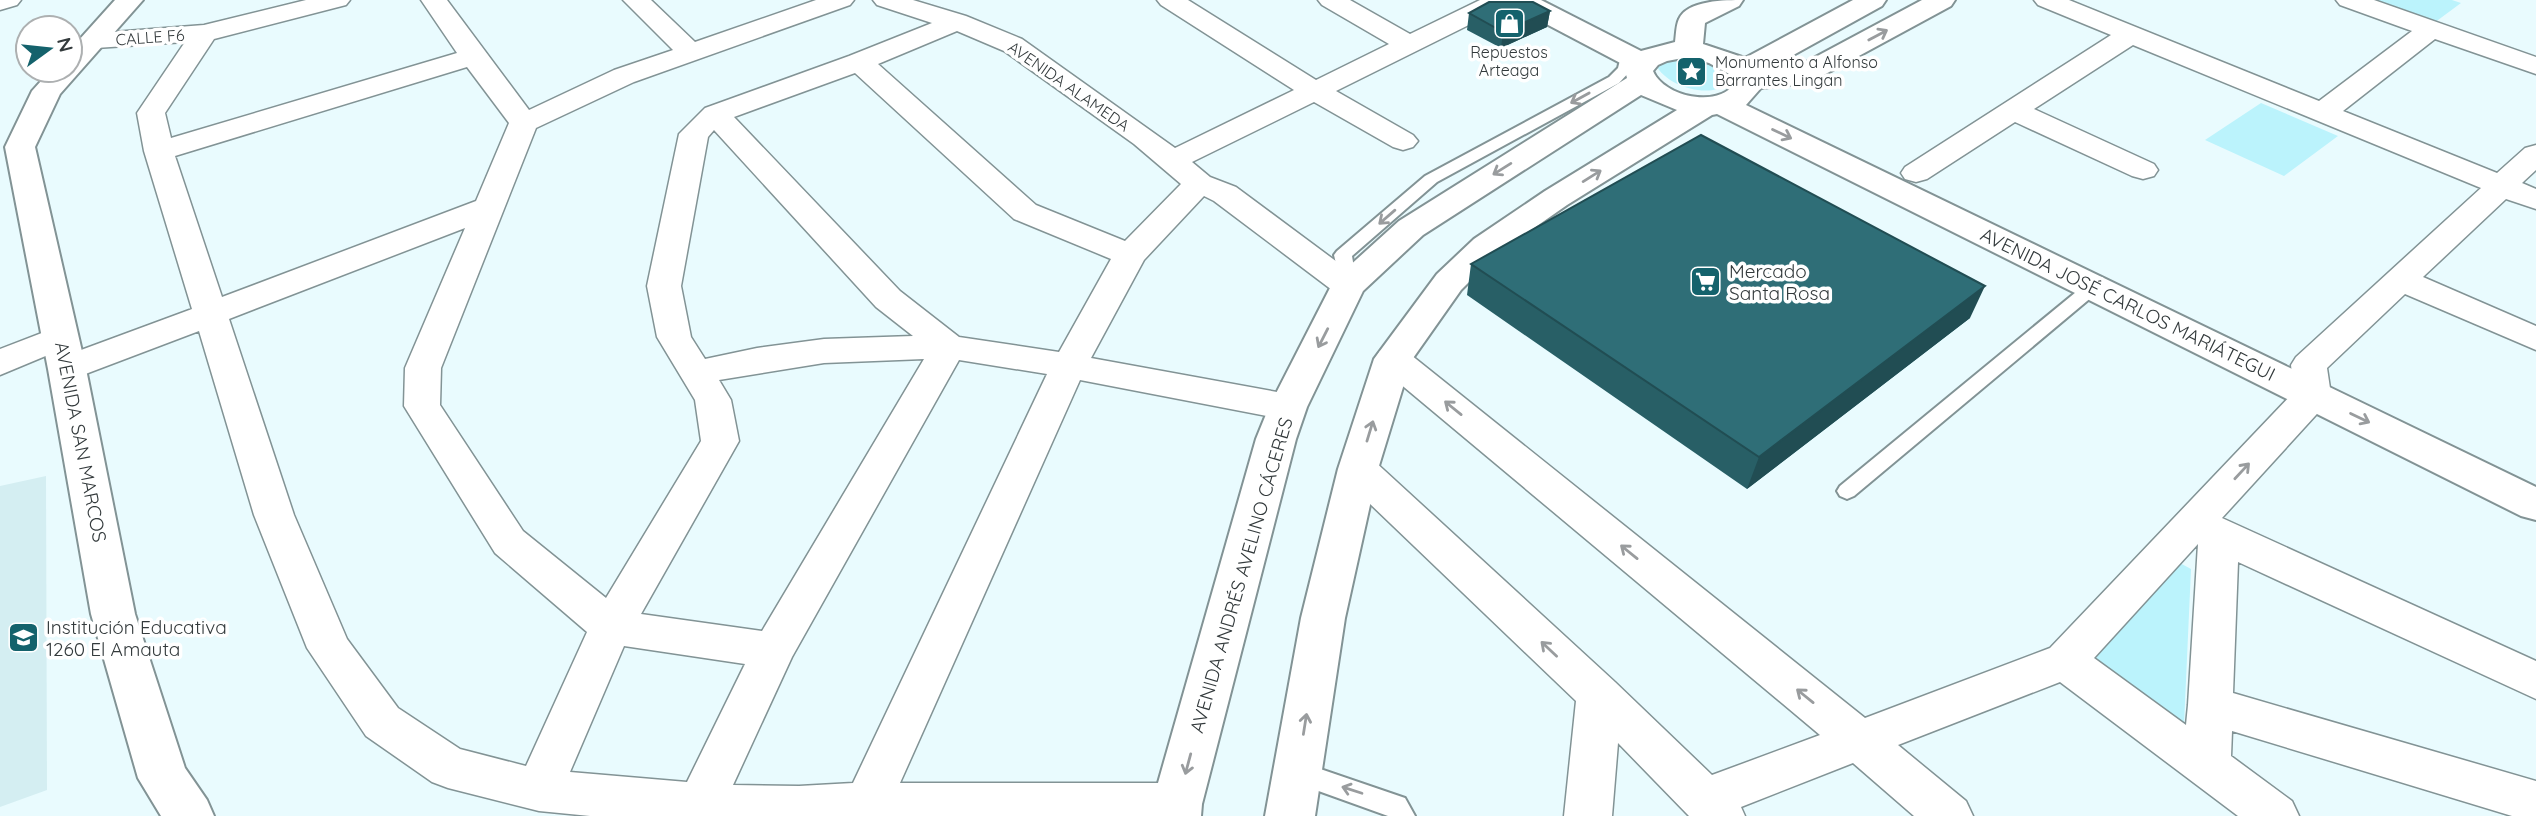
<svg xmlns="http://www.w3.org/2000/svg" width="2536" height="816" font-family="Quicksand,sans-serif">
  <rect width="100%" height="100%" fill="#e9fbfe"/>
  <path fill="#d4eef2" d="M 46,476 L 47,790 L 0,807 L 0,486 Z"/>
  <path fill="#bbf3fc" d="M 2370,0 L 2452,0 L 2461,3 L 2434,23 Z
    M 1695,56 L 1726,73 L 1728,83 C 1710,100 1666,86 1656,65 L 1658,61 Z
    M 2261,103 L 2338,136 L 2284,176 L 2205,140 Z
    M 2178,562 L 2191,569 L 2184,725 L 2090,664 L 2093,656 Z"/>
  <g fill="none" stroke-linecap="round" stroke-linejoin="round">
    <defs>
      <path id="lane" d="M 1627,51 L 1634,55 L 1632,69 L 1619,83 L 1437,182 L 1352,256 L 1357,286 L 1348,292 L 1342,290 L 1334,255 L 1337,251 L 1425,176 L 1609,77 L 1618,68 L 1622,52 Z
        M 2093,281 L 2102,287 L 2099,291 L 1854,496 L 1847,499 L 1840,496 L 1837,491 L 1840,486 L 2087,283 Z
        M 1297,761 L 1405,798 L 1415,816 L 1388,816 L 1288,780 L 1285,772 L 1288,764 Z"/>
      <path id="street" d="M 0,0 L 21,0 L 17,5 L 0,10 Z
        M 306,0 L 350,0 L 346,5 L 214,39 L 165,113 L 171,138 L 457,53 L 421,0 L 447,0 L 529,110 L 614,70 L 673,50 L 623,0 L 651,0 L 695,42 L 816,0 L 854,0 L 850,5 L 634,82 L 536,128 L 441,368 L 440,405 L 523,531 L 606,598 L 701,441 L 695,400 L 657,337 L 647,286 L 679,134 L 705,108 L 849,56 L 932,23 L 877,5 L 873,0 L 913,0 L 966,16 L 1022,39 L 1175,148 L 1294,90 L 1161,5 L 1157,0 L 1188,0 L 1316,80 L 1389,44 L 1322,5 L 1318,0 L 1350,0 L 1410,34 L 1480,0 L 1513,0 L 1509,5 L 1336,91 L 1413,135 L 1418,141 L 1413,147 L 1403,150 L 1393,147 L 1314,102 L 1192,162 L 1210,177 L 1236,187 L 1360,279 L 1365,286 L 1360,293 L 1348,297 L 1336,293 L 1214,201 L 1204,196 L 1144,260 L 1091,358 L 1288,394 L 1301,398 L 1306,407 L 1301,416 L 1288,420 L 1080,380 L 900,783 L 1177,783 L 1194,789 L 1201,804 L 1195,816 L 590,816 L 539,811 L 448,788 L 432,782 L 366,736 L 307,648 L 254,515 L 199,331 L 67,381 L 54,378 L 49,369 L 54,360 L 192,309 L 144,151 L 137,113 L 185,42 L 96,48 L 87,46 L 83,40 L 87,34 L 204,25 ZM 957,31 L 1004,51 L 1134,144 L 1181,184 L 1125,241 L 1036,205 L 878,64 ZM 467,67 L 509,123 L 476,201 L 222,297 L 175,156 ZM 855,73 L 1014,219 L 1111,259 L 1059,352 L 959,337 L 900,291 L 734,117 ZM 714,130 L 876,307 L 913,336 L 824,339 L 757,348 L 705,359 L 691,337 L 681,286 L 708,137 ZM 465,228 L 405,368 L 404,406 L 495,553 L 587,632 L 526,766 L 460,749 L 398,708 L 347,639 L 294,515 L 229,319 ZM 924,359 L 762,631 L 641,614 L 739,441 L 731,400 L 719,380 L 824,363 ZM 959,360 L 1047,374 L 853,783 L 799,786 L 733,785 L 792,657 ZM 624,646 L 745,664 L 687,782 L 570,772 Z
        M 2034,0 L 2069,0 L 2319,101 L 2412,31 L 2340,5 L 2336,0 L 2374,0 L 2536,57 L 2536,74 L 2435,39 L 2343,111 L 2497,173 L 2525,148 L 2536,145 L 2536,170 L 2522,183 L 2536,189 L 2536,209 L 2506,199 L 2423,277 L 2536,326 L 2536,350 L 2405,294 L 2327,368 L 2331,395 L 2326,404 L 2222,518 L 2536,661 L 2536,699 L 2238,562 L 2233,693 L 2536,781 L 2536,816 L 2512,816 L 2232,731 L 2231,756 L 2292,801 L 2299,816 L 2238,816 L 2060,682 L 1898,745 L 1966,801 L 1973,816 L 1914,816 L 1853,763 L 1741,807 L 1745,816 L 1689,816 L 1618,743 L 1612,816 L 1564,816 L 1576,701 L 1344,479 L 1339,469 L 1344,459 L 1358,455 L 1372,459 L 1615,682 L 1712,775 L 1820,735 L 1380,367 L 1375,359 L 1380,351 L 1393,347 L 1406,351 L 1865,718 L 2050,648 L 2294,392 L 2291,365 L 2296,357 L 2481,188 L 2133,45 L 2034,109 L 2154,164 L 2158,170 L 2154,176 L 2143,179 L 2132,176 L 2015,122 L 1927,179 L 1916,182 L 1905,179 L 1901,173 L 1905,167 L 2111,35 L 2038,5 ZM 2198,544 L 2188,705 L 2186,725 L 2094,658 Z
        M 60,326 L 72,329 L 77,337 L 72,345 L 0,375 L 0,349 Z"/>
      <path id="secondary" d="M 115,0 L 143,0 L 60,94 L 35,147 L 86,369 L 135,614 L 185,768 L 207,800 L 214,816 L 161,816 L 138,778 L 91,614 L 48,369 L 5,147 L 32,91 L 51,70 L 70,70 L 70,50 Z
        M 1508,0 L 1541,0 L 1641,51 L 1675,42 C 1676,35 1676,25 1679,19 C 1687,0 1726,0 1743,0 L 1739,6 L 1705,23 L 1703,44 L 1745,58 L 1853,0 L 1886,0 L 1882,6 L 1766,70 L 1793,69 L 1922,0 L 1955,0 L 1951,6 L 1809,83 L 1761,88 L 1746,105 L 2536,487 L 2536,520 L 2521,516 L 1717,114 L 1712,115 L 1567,205 L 1498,253 L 1461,290 L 1411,361 L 1378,469 L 1345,618 L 1315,816 L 1265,816 L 1301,618 L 1338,469 L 1374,359 L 1437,274 L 1474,239 L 1545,191 L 1677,110 L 1641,95 L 1423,235 L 1363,291 L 1307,407 L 1296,439 L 1202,804 L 1201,816 L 1151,816 L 1152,804 L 1256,439 L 1269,407 L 1331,286 L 1336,278 L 1399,221 L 1627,78 L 1625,71 L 1626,66 L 1512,6 ZM 1688,57 L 1709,63 L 1731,75 L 1734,84 C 1718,108 1664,97 1653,71 L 1658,65 L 1667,61 Z"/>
    </defs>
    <use href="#lane" stroke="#829395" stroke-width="4"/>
    <use href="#street" stroke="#829395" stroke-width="3"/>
    <use href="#secondary" stroke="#829395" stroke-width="4"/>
    <use href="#lane" fill="#fff" fill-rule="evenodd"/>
    <use href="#street" fill="#fff" fill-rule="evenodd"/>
    <use href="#secondary" fill="#fff" fill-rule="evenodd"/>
  </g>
  <path fill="#285f66" d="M 1550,11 L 1547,27 L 1501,48 L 1467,30 L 1469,13 Z
    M 1471,264 L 1970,318 L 1747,489 L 1467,295 Z"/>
  <path fill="#214d53" d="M 1550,11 L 1547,27 L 1501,48 L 1503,32 Z
    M 1985,286 L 1970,318 L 1747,489 L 1759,457 Z"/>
  <path fill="#2f6e77" stroke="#214d53" stroke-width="2" d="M 1489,2 L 1533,2 L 1550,11 L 1503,32 L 1469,13 Z
    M 1701,135 L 1985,286 L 1759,457 L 1471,264 Z"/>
  <defs><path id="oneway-shaft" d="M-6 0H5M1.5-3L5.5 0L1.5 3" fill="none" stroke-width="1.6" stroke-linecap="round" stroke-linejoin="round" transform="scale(1.75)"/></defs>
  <g stroke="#999c9e">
    <use href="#oneway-shaft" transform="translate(1878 35) rotate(-28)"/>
    <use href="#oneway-shaft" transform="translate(1580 98) rotate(151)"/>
    <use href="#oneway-shaft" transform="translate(1782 134) rotate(26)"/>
    <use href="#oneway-shaft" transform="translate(1502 169) rotate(148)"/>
    <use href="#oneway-shaft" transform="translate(1592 176) rotate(-32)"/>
    <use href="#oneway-shaft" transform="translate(1387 217) rotate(139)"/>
    <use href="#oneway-shaft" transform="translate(1323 338) rotate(117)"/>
    <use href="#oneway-shaft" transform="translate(1453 408) rotate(-141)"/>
    <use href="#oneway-shaft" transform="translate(2360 418) rotate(26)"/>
    <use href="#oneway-shaft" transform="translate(1370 431) rotate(-73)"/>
    <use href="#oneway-shaft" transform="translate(2242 471) rotate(-47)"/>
    <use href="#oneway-shaft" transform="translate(1629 552) rotate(-141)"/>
    <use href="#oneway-shaft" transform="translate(1549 649) rotate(-137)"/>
    <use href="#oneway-shaft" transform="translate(1805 696) rotate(-141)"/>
    <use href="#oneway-shaft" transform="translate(1305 724) rotate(-81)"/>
    <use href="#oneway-shaft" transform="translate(1188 764) rotate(105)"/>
    <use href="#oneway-shaft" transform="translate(1352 790) rotate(-162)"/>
  </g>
  <defs>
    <symbol id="shop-square" viewBox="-11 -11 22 22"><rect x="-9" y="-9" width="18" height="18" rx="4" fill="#14626c" stroke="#fff"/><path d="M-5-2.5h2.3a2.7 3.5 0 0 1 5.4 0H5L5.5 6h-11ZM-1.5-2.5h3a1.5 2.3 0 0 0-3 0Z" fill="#fff"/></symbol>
    <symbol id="sight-square" viewBox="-11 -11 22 22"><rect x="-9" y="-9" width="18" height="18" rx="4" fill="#14626c" stroke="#fff"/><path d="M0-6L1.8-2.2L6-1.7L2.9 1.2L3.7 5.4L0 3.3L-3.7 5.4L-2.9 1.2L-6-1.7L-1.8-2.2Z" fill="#fff"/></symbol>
    <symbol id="supermarket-square" viewBox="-11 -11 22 22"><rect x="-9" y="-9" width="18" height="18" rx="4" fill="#14626c" stroke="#fff"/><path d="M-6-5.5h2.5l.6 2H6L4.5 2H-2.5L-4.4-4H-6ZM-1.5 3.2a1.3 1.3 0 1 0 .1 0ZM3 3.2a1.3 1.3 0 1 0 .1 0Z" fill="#fff"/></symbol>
    <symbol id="school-square" viewBox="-11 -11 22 22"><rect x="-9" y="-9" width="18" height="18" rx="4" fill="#14626c" stroke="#fff"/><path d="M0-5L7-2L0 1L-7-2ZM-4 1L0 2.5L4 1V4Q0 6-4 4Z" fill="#fff"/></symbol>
  </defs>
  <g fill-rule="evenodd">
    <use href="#shop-square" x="1492" y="6" width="35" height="35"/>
    <use href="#sight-square" x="1674" y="54" width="35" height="35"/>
    <use href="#supermarket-square" x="1688" y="264" width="35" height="35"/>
    <use href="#school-square" x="6" y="620" width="35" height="35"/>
  </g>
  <g text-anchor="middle" stroke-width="7" stroke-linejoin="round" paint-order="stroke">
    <g font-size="16" fill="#333a3c" stroke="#fff">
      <text transform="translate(150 37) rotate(-4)" y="6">CALLE F6</text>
      <text transform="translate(1069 86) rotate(35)" y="6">AVENIDA ALAMEDA</text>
    </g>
    <g font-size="16" fill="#333a3c" stroke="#fff">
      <text x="1509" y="58">Repuestos<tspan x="1509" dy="18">Arteaga</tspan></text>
      <text x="1715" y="68" text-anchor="start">Monumento a Alfonso<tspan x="1715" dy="18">Barrantes Lingan</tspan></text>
    </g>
    <g font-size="19" fill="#333a3c" stroke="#fff" text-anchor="start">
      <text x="1729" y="278">Mercado<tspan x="1729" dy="22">Santa Rosa</tspan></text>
      <text x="46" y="634">Institución Educativa<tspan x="46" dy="22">1260 El Amauta</tspan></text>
    </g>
    <g font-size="19" fill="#333a3c" stroke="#fff">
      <text transform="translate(2128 304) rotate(26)" y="7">AVENIDA JOSÉ CARLOS MARIÁTEGUI</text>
      <text transform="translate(81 442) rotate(79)" y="7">AVENIDA SAN MARCOS</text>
      <text transform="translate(1241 575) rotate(-74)" y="7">AVENIDA ANDRÉS AVELINO CÁCERES</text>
    </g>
  </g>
  <g transform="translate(49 49) rotate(75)"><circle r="33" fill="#ffffff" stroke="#adb0b1" stroke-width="2"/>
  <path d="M0-5L12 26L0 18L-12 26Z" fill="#14626c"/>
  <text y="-10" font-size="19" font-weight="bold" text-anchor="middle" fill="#333a3c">N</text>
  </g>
</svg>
